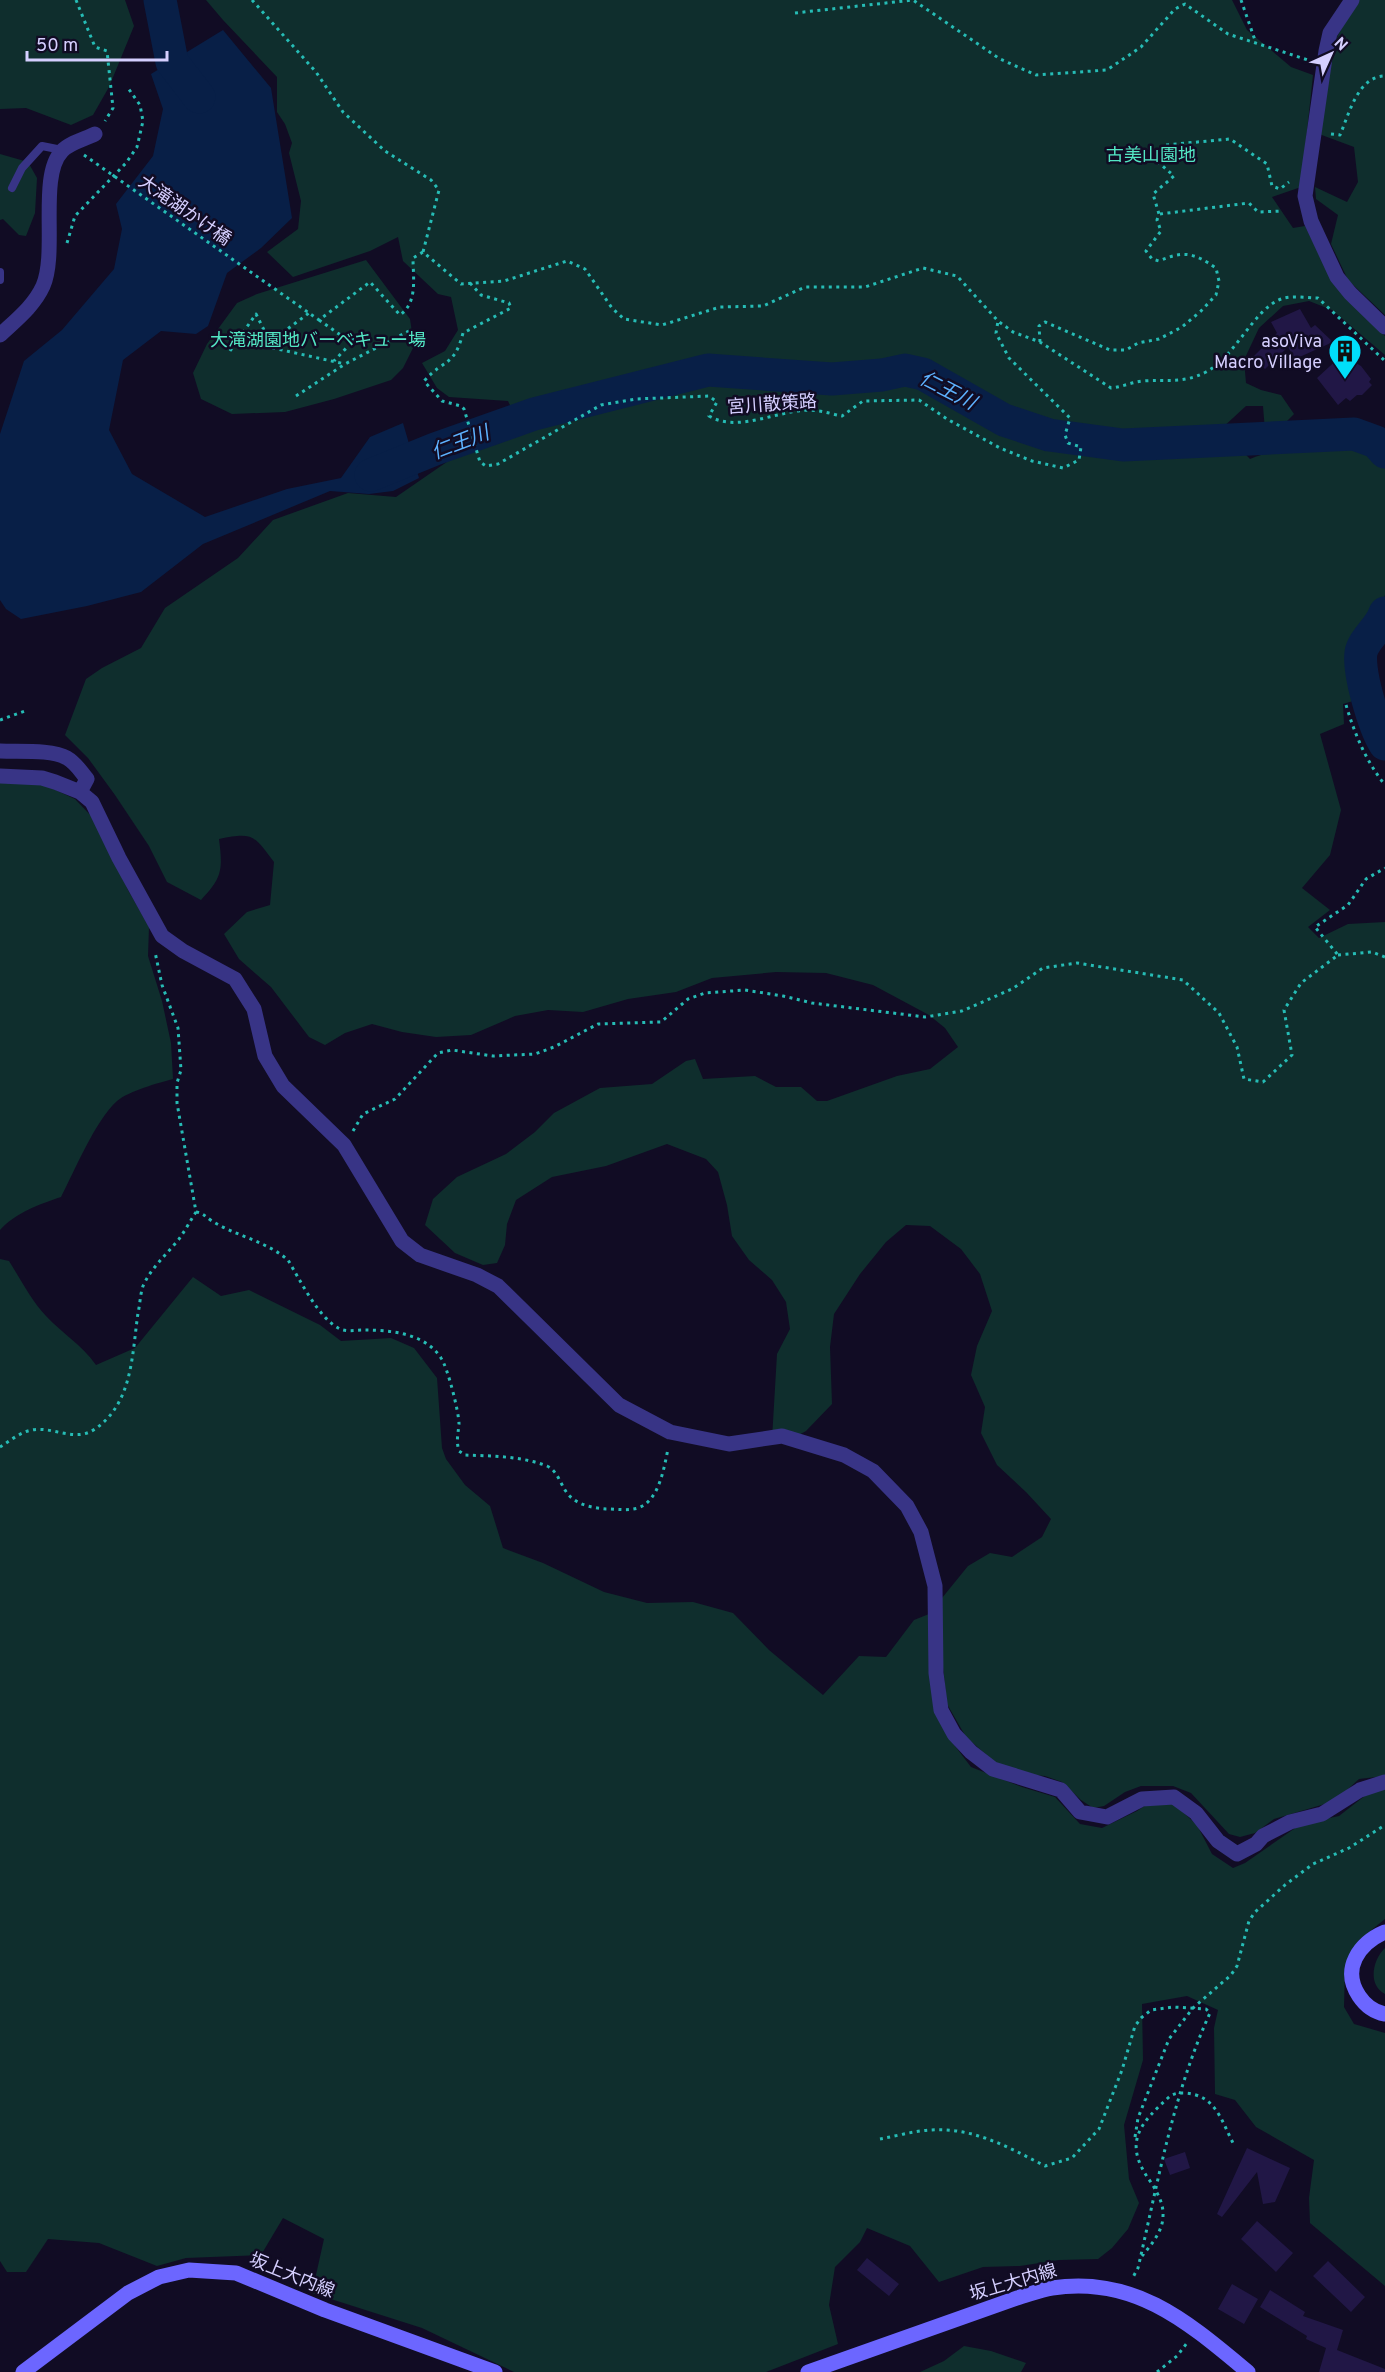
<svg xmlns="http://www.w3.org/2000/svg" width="1385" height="2372" font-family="Overpass,'Noto Sans JP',sans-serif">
  <rect width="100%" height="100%" fill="#110c24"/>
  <path fill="#0f2e2d" d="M 0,0 L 125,0 L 134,26 L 109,87 L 93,115 L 71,125 L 26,108 L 0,109 Z
    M 206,0 L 1232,0 L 1247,30 L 1291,67 L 1313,75 L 1301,187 L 1272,197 L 1293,228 L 1305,226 L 1332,279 L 1385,336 L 1385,355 L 1332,310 L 1309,301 L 1283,306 L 1259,328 L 1244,360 L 1246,383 L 1261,390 L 1281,395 L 1294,414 L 1284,424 L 1265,431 L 1263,406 L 1246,406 L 1221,429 L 1250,459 C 1265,452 1279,452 1296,449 C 1326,444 1366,428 1385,464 L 1385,595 L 1377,619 L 1357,649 L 1355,670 L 1363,698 L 1343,704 L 1344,724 L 1320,734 L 1341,810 L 1330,855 L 1302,888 L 1330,910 L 1308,927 L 1319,938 L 1348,924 L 1385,922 L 1385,1776 L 1359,1779 L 1335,1801 L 1274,1819 L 1255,1833 L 1240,1837 L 1229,1834 L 1191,1793 L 1173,1786 L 1141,1786 L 1125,1792 L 1104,1806 L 1093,1808 L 1081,1800 L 1062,1782 L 1045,1776 L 1021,1774 L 998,1765 L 966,1737 L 947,1704 L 941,1648 L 942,1598 L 968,1566 L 990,1553 L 1012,1557 L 1042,1537 L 1051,1519 L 1026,1492 L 997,1465 L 981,1433 L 985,1407 L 971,1375 L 977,1346 L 992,1311 L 980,1274 L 961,1249 L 930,1226 L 906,1225 L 886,1242 L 860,1274 L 834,1314 L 830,1347 L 832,1404 L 806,1431 L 786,1442 L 772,1439 L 777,1354 L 790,1329 L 786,1302 L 772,1280 L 749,1260 L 732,1236 L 727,1205 L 718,1172 L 706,1159 L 667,1144 L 606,1166 L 552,1177 L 516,1200 L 507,1224 L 505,1245 L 497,1263 L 483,1265 L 455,1253 L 425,1225 L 433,1199 L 457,1177 L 506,1154 L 535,1132 L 554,1113 L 600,1088 L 652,1084 L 686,1061 L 695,1059 L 703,1079 L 755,1076 L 776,1087 L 801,1087 L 817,1101 L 827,1101 L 897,1076 L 930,1069 L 958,1047 L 945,1028 L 929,1015 L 873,985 L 826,973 L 776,972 L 712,978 L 676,992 L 628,999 L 583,1012 L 548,1010 L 515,1016 L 471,1035 L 436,1037 L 402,1032 L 372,1024 L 345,1033 L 325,1045 L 309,1037 L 271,987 L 239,959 L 224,934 L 247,912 L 270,905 L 274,862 C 254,835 253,832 219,839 C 223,870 222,878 201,900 L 167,882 L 149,846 L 115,795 L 88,758 L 65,735 L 86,679 L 102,668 L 141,648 L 165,608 L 238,558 L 273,520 L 348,493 L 396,497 L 454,457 L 500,443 L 522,430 L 508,401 L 449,397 L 437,388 L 422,363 L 445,351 L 458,330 L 451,297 L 438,294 L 403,261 L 398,237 L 370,251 L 293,277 L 267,252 L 298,229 L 301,201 L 289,153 L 292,143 L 285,124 L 277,112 L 277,77 L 223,20 Z
    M 1359,0 L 1385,0 L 1385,315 L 1348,280 L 1331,244 L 1338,215 L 1316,199 L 1315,187 L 1347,202 L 1358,182 L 1354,147 L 1319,134 C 1327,111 1324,88 1328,64 C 1332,40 1347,20 1359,0 Z
    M 0,154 L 28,162 L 37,178 L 35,213 L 26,236 L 19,235 L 3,219 L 0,220 Z
    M 366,260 L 410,319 L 414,346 L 403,368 L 391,380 L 334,399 L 285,412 L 232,414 L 201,399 L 193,373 L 207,344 L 237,303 L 257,294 Z
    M 12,770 L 75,799 L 95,820 L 128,890 L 149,927 L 148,956 L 162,1001 L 171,1043 L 173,1079 C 158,1083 129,1091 117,1101 C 95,1121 75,1170 61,1197 C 40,1204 15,1213 0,1230 L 0,772 Z
    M 0,1259 L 9,1261 C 21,1280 31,1300 46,1316 C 63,1334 81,1344 96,1365 L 135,1348 L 193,1277 L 221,1296 L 249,1290 L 320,1325 L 341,1341 L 391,1338 L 414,1348 L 437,1378 L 442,1448 L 446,1459 L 465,1485 L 490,1506 L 503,1548 L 543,1563 L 604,1592 L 647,1603 L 693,1602 L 733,1613 L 769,1650 L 823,1695 L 859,1656 L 886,1657 L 914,1620 L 929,1614 L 949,1738 L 971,1767 L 1022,1787 L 1055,1797 L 1080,1824 L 1102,1828 L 1137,1811 L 1158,1797 L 1173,1803 L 1197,1825 L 1212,1854 L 1233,1868 L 1245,1863 L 1301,1824 L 1339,1816 L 1371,1791 L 1385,1785 L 1385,1919 L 1358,1941 L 1345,1968 L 1344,2007 L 1354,2024 L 1385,2033 L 1385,2286 L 1310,2223 L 1309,2198 L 1314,2160 L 1256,2127 L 1235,2100 L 1215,2094 L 1214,2028 L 1218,2010 L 1187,1996 L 1142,2004 L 1143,2060 L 1124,2125 L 1129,2179 L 1139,2203 L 1128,2229 L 1112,2248 L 1098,2259 L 1059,2260 L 1020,2266 L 983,2267 L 939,2282 L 910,2246 L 867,2228 L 860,2242 L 835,2267 L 829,2305 L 838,2344 L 766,2372 L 514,2372 L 422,2328 L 312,2293 L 324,2239 L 283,2218 L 261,2255 L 186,2258 L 157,2266 L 99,2243 L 48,2239 L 26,2272 L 7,2272 L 0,2261 Z
    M 1385,1948 L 1385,1994 C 1367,1985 1373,1959 1385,1948 Z
    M 964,2346 L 991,2351 L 1026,2363 L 1021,2372 L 920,2372 L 944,2361 Z"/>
  <path fill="#081f47" d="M 223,30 L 271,88 L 292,218 L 261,248 L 227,273 L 208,326 L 196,334 L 161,331 L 123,360 L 109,430 L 132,474 L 205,517 L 287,489 L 341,478 L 370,437 L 403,423 L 419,478 L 393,491 L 369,494 L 330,491 L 203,544 L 141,592 L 87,606 L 21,619 L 6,609 L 0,600 L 0,434 L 24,361 L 62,330 L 114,269 L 122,229 L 116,204 L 153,156 L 163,109 L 151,74 Z"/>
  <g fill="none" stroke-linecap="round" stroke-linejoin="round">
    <path stroke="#081f47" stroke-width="33" d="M 160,0 L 172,62 L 199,97
      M 371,475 L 435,449 L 534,414 L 708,370 L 832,379 L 882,375 L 905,370 L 923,374 L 1004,420 L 1049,435 L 1123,445 L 1354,434 L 1376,442 L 1385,452
      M 1385,613 C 1380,628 1367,636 1362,649 C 1355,665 1375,729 1385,744"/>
  </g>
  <path fill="#211746" d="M 1300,309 L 1311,328 L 1315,325 L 1333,342 L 1295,359 L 1288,347 L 1265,369 L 1253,357 L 1277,333 L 1271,322 Z
    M 1342,355 L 1361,366 L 1371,379 L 1369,382 L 1372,385 L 1362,395 L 1357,395 L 1350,401 L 1346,398 L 1338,405 L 1317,378 Z
    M 1247,2148 L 1290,2168 L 1275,2202 L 1263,2204 L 1257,2172 L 1222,2217 L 1217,2214 Z
    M 1185,2152 L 1190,2168 L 1170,2175 L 1164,2159 Z
    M 1257,2221 L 1293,2253 L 1276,2272 L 1241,2239 Z
    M 867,2258 L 899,2284 L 889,2296 L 857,2270 Z
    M 1328,2261 L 1365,2297 L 1351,2312 L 1313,2276 Z
    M 1232,2284 L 1258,2299 L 1244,2324 L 1218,2309 Z
    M 1270,2290 L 1305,2312 L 1303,2316 L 1343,2330 L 1337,2350 L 1385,2369 L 1385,2372 L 1319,2372 L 1326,2348 L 1306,2339 L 1307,2336 L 1260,2307 Z"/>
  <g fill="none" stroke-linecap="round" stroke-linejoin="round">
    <path stroke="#26bcb5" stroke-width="3" stroke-dasharray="3 4.5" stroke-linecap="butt" d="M 76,0 L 95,47 L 107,51 L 113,108 L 105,121
      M 252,0 L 316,72 L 343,112 L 385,151 L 431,180 L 439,190 L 423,252 L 461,284 L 504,281 L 567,261 L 585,269 L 612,308 L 624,319 L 662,325 L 720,307 L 763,306 L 805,287 L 865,287 L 923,268 L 957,276 L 998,321 L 1013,332 L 1040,342 L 1111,388 C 1122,387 1132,382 1143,381 C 1167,379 1183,384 1206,372 C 1235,357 1254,309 1281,299 C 1292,295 1306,298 1318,298 L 1385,361
      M 1241,0 L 1256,43
      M 795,13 L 913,0 L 1000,59 L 1036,75 L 1107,70 L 1141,47 L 1175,9 L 1185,4 L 1228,34 L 1308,60
      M 1331,134 L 1340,135 C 1349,114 1358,76 1385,76
      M 84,155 L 319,320 L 370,282 L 400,315 C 418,302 413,278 413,258 L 423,252
      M 1160,214 L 1249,203 L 1258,212 L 1283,211
      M 67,243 L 75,216 L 126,163 L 137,147 L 143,121 L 140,105 L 128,88
      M 470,283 L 481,295 L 509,303 L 511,308 L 463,333 C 454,367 445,358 424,381 L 442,401 L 461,406 L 464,409 L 480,462 L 486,466 L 498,464 L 601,405 L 636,399 L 709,396 L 717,402 L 709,416 C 741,435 785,405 819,411 C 827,412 835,415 842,416 L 863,401 L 919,400 L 947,419 L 1000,448 L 1032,461 L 1063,468 L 1079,460 L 1081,447 L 1068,443 L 1065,435 L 1070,418 L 1009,358 L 996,333 L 998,321
      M 319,320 L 339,334 L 354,340 L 334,361
      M 270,342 L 309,313
      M 1040,342 L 1039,326 L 1045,322 L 1110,350 L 1126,350 L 1138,343 L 1159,339 L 1182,327 L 1201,311 L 1216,295 L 1219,281 L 1216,268 C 1194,253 1184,250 1159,261 L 1152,259 L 1146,251 L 1161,231 L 1157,220 L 1159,214 L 1153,194 L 1174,176 L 1157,161 L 1165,145 L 1230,139 L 1267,164 L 1272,186 L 1280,189 L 1289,182
      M 230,351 L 256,314 L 273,348 L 345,364
      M 296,396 L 345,364 L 409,331
      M 1346,705 C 1355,735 1366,761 1385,785
      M 0,720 L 25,711
      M 1338,955 L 1372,952 L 1385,957
      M 353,1131 L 363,1114 L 395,1099 L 438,1053 L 452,1050 L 493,1056 L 535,1054 L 554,1047 L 598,1024 L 661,1022 L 688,999 L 705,993 L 745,990 L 783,996 L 812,1003 L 925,1017 L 962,1011 L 1012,989 L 1043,968 L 1077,963 L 1183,980 L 1219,1013 L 1237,1047 L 1244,1079 L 1263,1082 L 1292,1055 L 1284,1010 L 1301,983 L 1338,955 L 1315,927 L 1348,905 L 1366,879 L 1385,868
      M 196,1212 C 203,1213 206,1217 212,1221 C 236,1236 266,1241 288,1260 C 300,1280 319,1319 340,1329 C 347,1332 355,1330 363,1330 C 390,1330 425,1333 441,1358 C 448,1368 459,1413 459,1424 C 458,1435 456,1441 459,1451 L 465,1455 C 491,1456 521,1456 547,1466 C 560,1472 561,1490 572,1498 C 581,1506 595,1508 606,1509 C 617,1509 628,1511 638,1508 C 659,1501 664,1468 668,1449
      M 0,1447 C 10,1441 20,1432 32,1430 C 53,1426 75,1443 95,1429 C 133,1403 132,1354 138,1313 C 140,1305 140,1295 143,1286 C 151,1268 166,1255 179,1239 C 185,1231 190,1221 196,1212 L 177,1103 L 177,1083 L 181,1070 L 178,1028 L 162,985 L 155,952
      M 1135,2137 L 1138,2118 L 1169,2039 L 1193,2008 L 1231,1975 L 1237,1966 L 1249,1921 L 1255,1912 L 1285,1885 L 1313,1864 L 1349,1848 L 1385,1825
      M 880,2139 C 896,2136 914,2131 930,2130 C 973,2127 1008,2147 1045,2166 L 1072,2158 L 1099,2129 L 1122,2070 L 1135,2026 L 1141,2018 L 1151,2010 L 1173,2007 L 1206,2009 L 1210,2013 C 1173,2094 1158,2182 1138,2268 L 1132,2279
      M 1142,2256 C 1151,2245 1163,2231 1163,2216 C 1164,2201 1154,2187 1146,2175 C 1124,2140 1142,2122 1169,2097 C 1177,2090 1194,2093 1203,2098 C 1219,2107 1225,2128 1233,2143
      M 1157,2372 L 1177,2356 L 1187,2343"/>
    <path stroke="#383486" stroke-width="8" d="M 12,188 L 22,168 L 42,146 L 62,150
      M 0,280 L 0,272"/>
    <path stroke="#383486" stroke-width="15" d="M 1352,0 L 1330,33 L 1326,51 L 1305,196 L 1311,221 L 1337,277 L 1350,293 L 1385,327
      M 0,335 C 16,320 34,306 43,286 C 58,252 38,176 62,151 C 69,143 85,139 95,134
      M 0,751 C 18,752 52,749 67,758 C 76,763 81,772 87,779 L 80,792
      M 0,776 L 42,778 L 55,782 L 80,792 L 92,802 L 119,858 L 162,936 L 183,951 L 235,979 L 254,1009 L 265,1056 L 283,1086 L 344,1145 L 402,1241 L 420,1255 L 477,1275 L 498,1286 L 619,1405 L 670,1432 L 729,1444 L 782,1436 L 844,1455 L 873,1471 L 907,1506 L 921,1532 L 935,1586 L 936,1673 L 941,1710 L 954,1734 L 971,1752 L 993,1769 L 1061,1790 L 1080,1812 L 1107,1817 L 1142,1799 L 1174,1797 L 1196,1813 L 1218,1841 L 1237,1854 L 1256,1844 L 1263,1836 L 1290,1822 L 1322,1814 L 1360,1790 L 1385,1782"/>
    <path stroke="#6c66ff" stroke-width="15" d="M 1385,1932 C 1359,1943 1341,1969 1359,1996 C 1365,2005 1374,2012 1385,2014
      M 23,2372 L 128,2293 L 159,2277 L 189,2270 L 236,2273 L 325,2310 L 495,2372
      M 808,2372 L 1017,2298 C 1028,2295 1040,2290 1052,2288 C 1135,2275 1189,2323 1248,2372"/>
  </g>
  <defs>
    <symbol id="building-pin" viewBox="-11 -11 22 30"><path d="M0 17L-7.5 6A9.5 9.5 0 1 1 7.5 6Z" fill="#00dffa" stroke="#110c24"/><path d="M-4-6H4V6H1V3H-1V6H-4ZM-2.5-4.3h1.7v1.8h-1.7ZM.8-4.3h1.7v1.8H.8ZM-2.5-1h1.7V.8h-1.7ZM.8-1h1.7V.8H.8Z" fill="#111"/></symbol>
  </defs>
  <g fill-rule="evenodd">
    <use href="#building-pin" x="1326" y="332" width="38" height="52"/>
  </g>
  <g text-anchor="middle" stroke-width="5" stroke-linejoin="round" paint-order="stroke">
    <g font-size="18" fill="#53e7c4" stroke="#110c24">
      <text x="1151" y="161">古美山園地</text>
      <text x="318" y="346">大滝湖園地バーベキュー場</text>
    </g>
    <g font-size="18" fill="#d5cfff" stroke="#110c24">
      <text transform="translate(185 210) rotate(35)" y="6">大滝湖かけ橋</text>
      <text transform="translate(772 404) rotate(-4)" y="6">宮川散策路</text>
      <text transform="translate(292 2275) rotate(22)" y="6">坂上大内線</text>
      <text transform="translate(1013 2282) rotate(-16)" y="6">坂上大内線</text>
    </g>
    <g font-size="18" fill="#d5cfff" stroke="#110c24" text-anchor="end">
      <text x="1322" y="347">asoViva<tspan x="1322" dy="21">Macro Village</tspan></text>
    </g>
    <g font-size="20" font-style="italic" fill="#5db2ff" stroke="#110c24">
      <text transform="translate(948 390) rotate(27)" y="7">仁王川</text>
      <text transform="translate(460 442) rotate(-21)" y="7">仁王川</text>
    </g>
  </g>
  <g transform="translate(1331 54) rotate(45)" stroke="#110c24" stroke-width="4.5" paint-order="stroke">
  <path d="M0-4.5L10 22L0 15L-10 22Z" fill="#d5cfff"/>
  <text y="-9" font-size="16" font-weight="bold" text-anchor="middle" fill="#d5cfff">N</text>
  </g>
  <path d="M27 51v9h140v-9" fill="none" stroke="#d5cfff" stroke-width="3"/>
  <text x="36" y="51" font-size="18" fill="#d5cfff" stroke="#110c24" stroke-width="4.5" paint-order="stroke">50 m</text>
</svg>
